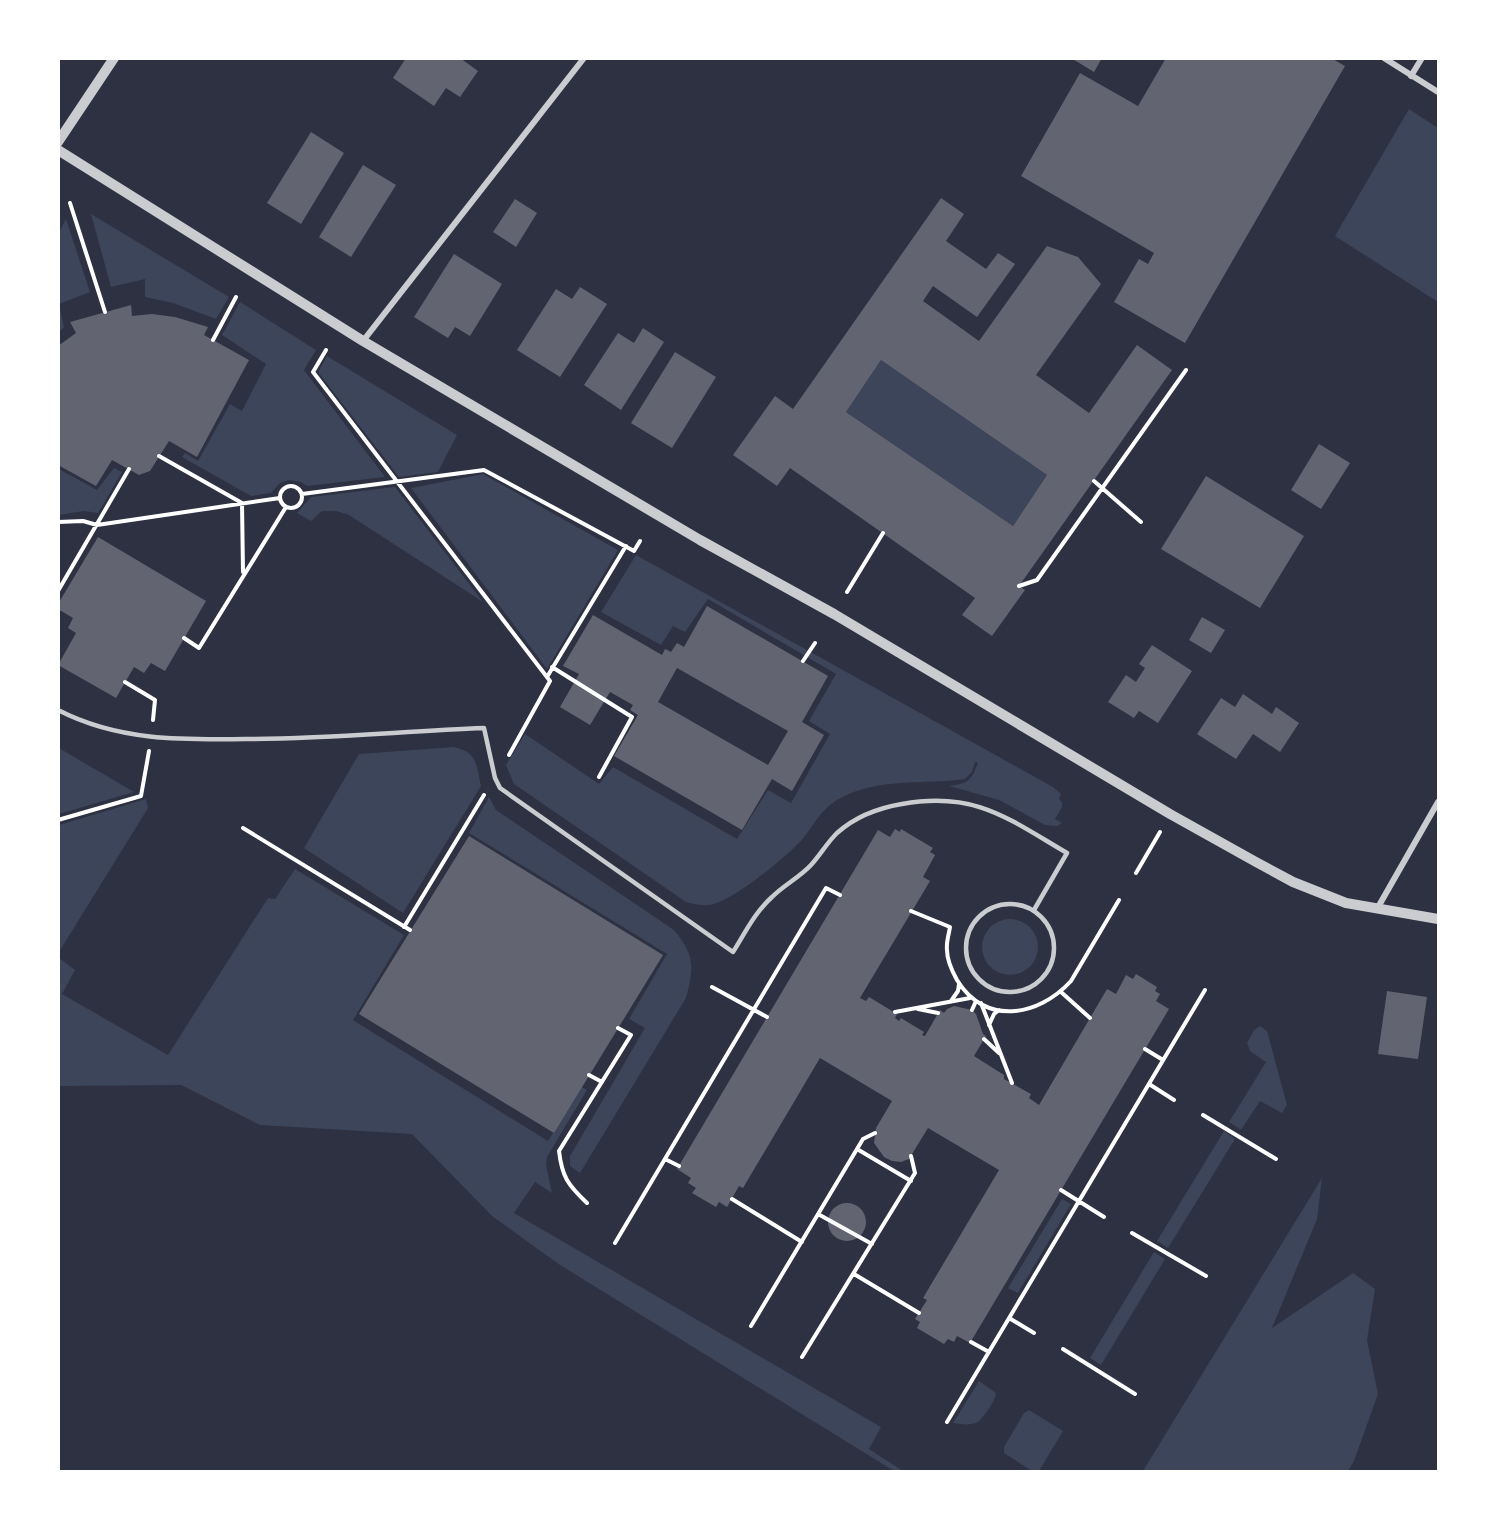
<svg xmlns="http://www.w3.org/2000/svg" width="1497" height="1530" font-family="Raleway,sans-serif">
  <rect width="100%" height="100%" fill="#2d3142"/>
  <path fill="#3c4559" d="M 1409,109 L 1438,128 L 1438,302 L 1335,236 Z
    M 91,214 L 229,297 L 216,319 L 173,303 L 145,297 L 145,279 L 111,287 Z
    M 66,219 L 90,292 L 59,304 L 64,327 L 59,332 L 59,232 Z
    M 240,302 L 316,350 L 304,370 L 385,477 L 307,486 L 301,482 L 289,480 L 280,483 L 271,493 L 251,496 L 182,457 L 185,453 L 198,461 L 230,404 L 242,411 L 266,364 L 222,335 Z
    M 327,356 L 457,435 L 438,472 L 399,477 L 318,372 Z
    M 881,360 L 1047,475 L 1013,526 L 846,412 Z
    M 114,468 L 122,472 L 98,513 L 84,511 L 59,515 L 59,469 L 97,490 Z
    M 483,474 L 618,550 L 547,669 L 411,488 Z
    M 395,487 L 483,602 L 349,515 L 336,511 L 322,511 L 311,521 L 297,513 L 311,497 Z
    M 636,555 L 1053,787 L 1061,794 L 1059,799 L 1062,802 L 1062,807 L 1055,819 L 1062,823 L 1057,826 L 1045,825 L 999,800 L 949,786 C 969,783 970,782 978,763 L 975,762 L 972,772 L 965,779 C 923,785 878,777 839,799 C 820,809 813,828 799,843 C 782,860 732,902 709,905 C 701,906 694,904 686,902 L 514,784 L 506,765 L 525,734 L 599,784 L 613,767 L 737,839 L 768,790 L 791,803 L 830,734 L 809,721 L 836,674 L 708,599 L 685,632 L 673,626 L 661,645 L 601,612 Z
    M 454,747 C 478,753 476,764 481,786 L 403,913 L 304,848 L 359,754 Z
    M 59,748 L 134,792 L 59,814 Z
    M 489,797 L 496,810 L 674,930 C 695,955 694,968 686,998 L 580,1173 L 570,1166 L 570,1156 L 645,1028 L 629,1019 L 667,954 L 469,833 Z
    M 146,799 L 148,808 L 59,952 L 59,825 Z
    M 295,869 L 404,935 L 353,1020 L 548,1141 L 582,1087 L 587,1090 L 547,1157 L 546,1165 L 552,1193 L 535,1182 L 514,1213 L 881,1427 L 869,1449 L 903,1471 L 894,1471 L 560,1265 L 492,1216 L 412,1134 L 260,1125 L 181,1085 L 59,1086 L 58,957 L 75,970 L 62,994 L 168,1055 L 268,898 L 275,899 Z
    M982 947a28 28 0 1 1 56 0a28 28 0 1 1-56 0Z
    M 1260,1026 L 1267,1031 L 1287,1105 L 1282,1113 L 1260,1101 L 1241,1130 L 1229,1122 L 1266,1062 L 1250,1051 L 1247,1043 L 1254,1030 Z
    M 1224,1131 L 1235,1139 L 1168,1248 L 1157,1241 Z
    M 1322,1178 L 1317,1219 L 1272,1328 L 1353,1273 L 1375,1289 L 1367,1340 L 1378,1394 L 1354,1461 L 1348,1471 L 1143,1471 Z
    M 1062,1199 L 1071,1204 L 1018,1293 L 1008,1288 Z
    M 1154,1252 L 1165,1259 L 1101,1365 L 1090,1358 Z
    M 979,1381 L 996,1393 C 996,1400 983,1418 978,1422 C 970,1426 961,1424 953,1423 Z
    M 1029,1410 L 1063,1431 L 1039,1471 L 1032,1471 L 1004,1453 L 1004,1447 L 1024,1413 Z"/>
  <path fill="#626471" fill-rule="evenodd" d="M 406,58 L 460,58 L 478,71 L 460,97 L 446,88 L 434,106 L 393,78 Z
    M 1071,58 L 1102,58 L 1094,72 Z
    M 1166,58 L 1331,58 L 1345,66 L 1185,343 L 1114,302 L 1139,259 L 1148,264 L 1154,253 L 1021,176 L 1080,73 L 1138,106 Z
    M 311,132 L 344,153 L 301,224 L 267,203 Z
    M 363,165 L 396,185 L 351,257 L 319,237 Z
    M 941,198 L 964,214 L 946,241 L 986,269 L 998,253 L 1015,264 L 977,317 L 933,286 L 923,301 L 979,341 L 1047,246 L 1078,257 L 1101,284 L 1036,375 L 1089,413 L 1137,345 L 1172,370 L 1019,586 L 1025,590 L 992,636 L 962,615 L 975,598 L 790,468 L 777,486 L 733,455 L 775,396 L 793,409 ZM 881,360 L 1047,475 L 1013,526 L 846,412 Z
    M 515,199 L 537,213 L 516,247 L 493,232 Z
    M 454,254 L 502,284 L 470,336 L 455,327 L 448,338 L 414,317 Z
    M 580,287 L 607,304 L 560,377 L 517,350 L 556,289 L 572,299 Z
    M 131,305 L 132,316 L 152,314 L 175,317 L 208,327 L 204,335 L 249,360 L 197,457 L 169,441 L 150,471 L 139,475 L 112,460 L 96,486 L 58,465 L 58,346 L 76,333 L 70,322 Z
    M 643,328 L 664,342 L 621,410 L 584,385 L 618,333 L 634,343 Z
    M 675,352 L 716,377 L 672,448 L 631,423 Z
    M 1319,444 L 1350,463 L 1321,509 L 1291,490 Z
    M 1206,476 L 1304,536 L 1260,608 L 1161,549 Z
    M 98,537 L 206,601 L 165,671 L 151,663 L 144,673 L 134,667 L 116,698 L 58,665 L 76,633 L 68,628 L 73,618 L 58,609 L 58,604 Z
    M 707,606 L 828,676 L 802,722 L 824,735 L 792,791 L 772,779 L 742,830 L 614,756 L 638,715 L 630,710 L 633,705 L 610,692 L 590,725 L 560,707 L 579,674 L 563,666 L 593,615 L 662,655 L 665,649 L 671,652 L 677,643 L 684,647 ZM 677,668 L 788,731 L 768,765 L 658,702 Z
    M 1202,617 L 1225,630 L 1211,653 L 1189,640 Z
    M 1152,645 L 1192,671 L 1158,723 L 1139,711 L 1134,718 L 1108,702 L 1126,675 L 1136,682 L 1145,668 L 1139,664 Z
    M 1243,694 L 1272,714 L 1276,707 L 1299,723 L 1280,752 L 1253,734 L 1236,759 L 1197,734 L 1221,698 L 1235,707 Z
    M 895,829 L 900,832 L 901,829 L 933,848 L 930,852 L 935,855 L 923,877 L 930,881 L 860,998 L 866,1001 L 869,997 L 897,1014 L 895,1018 L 899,1021 L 901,1018 L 924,1032 L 922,1035 L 925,1036 L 940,1010 L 944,1013 L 947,1009 L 954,1006 L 972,1010 L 976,1014 L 983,1034 L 986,1036 L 974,1056 L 1004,1075 L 1004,1079 L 1031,1094 L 1029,1098 L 1039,1105 L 1107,989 L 1116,994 L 1126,975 L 1133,979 L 1136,974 L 1157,987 L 1155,991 L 1160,994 L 1156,1001 L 1169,1009 L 970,1343 L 957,1336 L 954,1342 L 948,1339 L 944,1344 L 917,1328 L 920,1322 L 915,1319 L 927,1300 L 923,1298 L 999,1170 L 928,1128 L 909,1159 L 901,1162 L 892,1161 L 884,1157 L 874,1143 L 876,1128 L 892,1101 L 820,1058 L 743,1188 L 739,1186 L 727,1207 L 719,1202 L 716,1207 L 692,1193 L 696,1188 L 688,1183 L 691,1178 L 677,1169 L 878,830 L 890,837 Z
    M 469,836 L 663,955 L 554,1133 L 359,1014 Z
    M 1387,991 L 1427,997 L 1418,1059 L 1378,1054 Z
    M828 1222a19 19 0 1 1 38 0a19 19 0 1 1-38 0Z"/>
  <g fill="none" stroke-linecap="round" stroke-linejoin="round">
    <path stroke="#fff" stroke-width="4" d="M 70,203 L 105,312
      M 213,340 L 236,297
      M 326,350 L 313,372 L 550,681 L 509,755
      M 159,456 L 242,503 L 243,572
      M 1094,481 L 1141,522
      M280 497a11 11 0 1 1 22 0a11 11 0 1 1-22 0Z
      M 302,494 L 484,470 L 634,551 L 640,541
      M 58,522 L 83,521 L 97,525 L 280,498
      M 1019,586 L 1037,580 L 1186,370
      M 58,591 L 129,469
      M 847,592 L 883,533
      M 184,638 L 199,648 L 286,507
      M 803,661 L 815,643
      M 552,667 L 632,717 L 599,777
      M 547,677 L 626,546
      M 125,682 L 155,700 L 153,720
      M 58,820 L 141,796 L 149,751
      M 243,828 L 410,930
      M 1136,873 L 1160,832
      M 911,911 L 950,927 C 949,934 946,942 947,950 C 947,961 952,971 957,980 C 985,1026 1038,1017 1071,981 L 1119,900
      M 404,927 L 484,795
      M 712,987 L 767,1017
      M 1061,992 L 1090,1018
      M 951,1001 L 958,991 L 959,984
      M 981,1003 L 1012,1083
      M 918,1009 L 938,1013
      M 972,1010 L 976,1001
      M 895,1012 L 970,998
      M 989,1025 L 994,1014 L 999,1010
      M 984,1039 L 999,1053
      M 1145,1049 L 1163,1060
      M 589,1075 L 602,1082
      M 1149,1084 L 1174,1100
      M 1203,1115 L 1276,1159
      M 857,1149 L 911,1181
      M 665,1159 L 679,1166
      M 1061,1190 L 1104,1217
      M 732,1199 L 802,1242
      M 587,1203 C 568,1185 562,1177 559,1151 L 631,1035 L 618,1028
      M 818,1214 L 872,1244
      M 1132,1233 L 1206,1276
      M 615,1243 L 826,888 L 840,895
      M 854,1274 L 919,1313
      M 1009,1318 L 1034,1333
      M 751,1326 L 863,1139 L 875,1133
      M 971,1342 L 989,1352
      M 1063,1349 L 1135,1394
      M 802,1357 L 915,1173 L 911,1156
      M 947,1422 L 1205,990"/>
    <path stroke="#caccd0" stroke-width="4.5" d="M 58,710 C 118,741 181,740 246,739 C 326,739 405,731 484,728 L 495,778 L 500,788 L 733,952 C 745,933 755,912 772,897 C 784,885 800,877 811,865 C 820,855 827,843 837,833 C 855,817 878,808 902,804 C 975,791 1007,818 1067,853 L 1034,910
      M966 948a44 44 0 1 1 88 0a44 44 0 1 1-88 0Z"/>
    <path stroke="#caccd0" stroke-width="6" d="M 1384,58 L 1438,92
      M 1411,76 L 1422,58
      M 363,341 L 584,58
      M 1377,909 L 1438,802"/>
    <path stroke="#caccd0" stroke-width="10" d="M 58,142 L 114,58
      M 58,150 L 363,341 L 700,540 L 834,614 L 1170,814 L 1256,862 L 1293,882 L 1346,903 L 1438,919"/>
  </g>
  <rect width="1497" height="1530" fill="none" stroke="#ffffff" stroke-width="120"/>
</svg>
